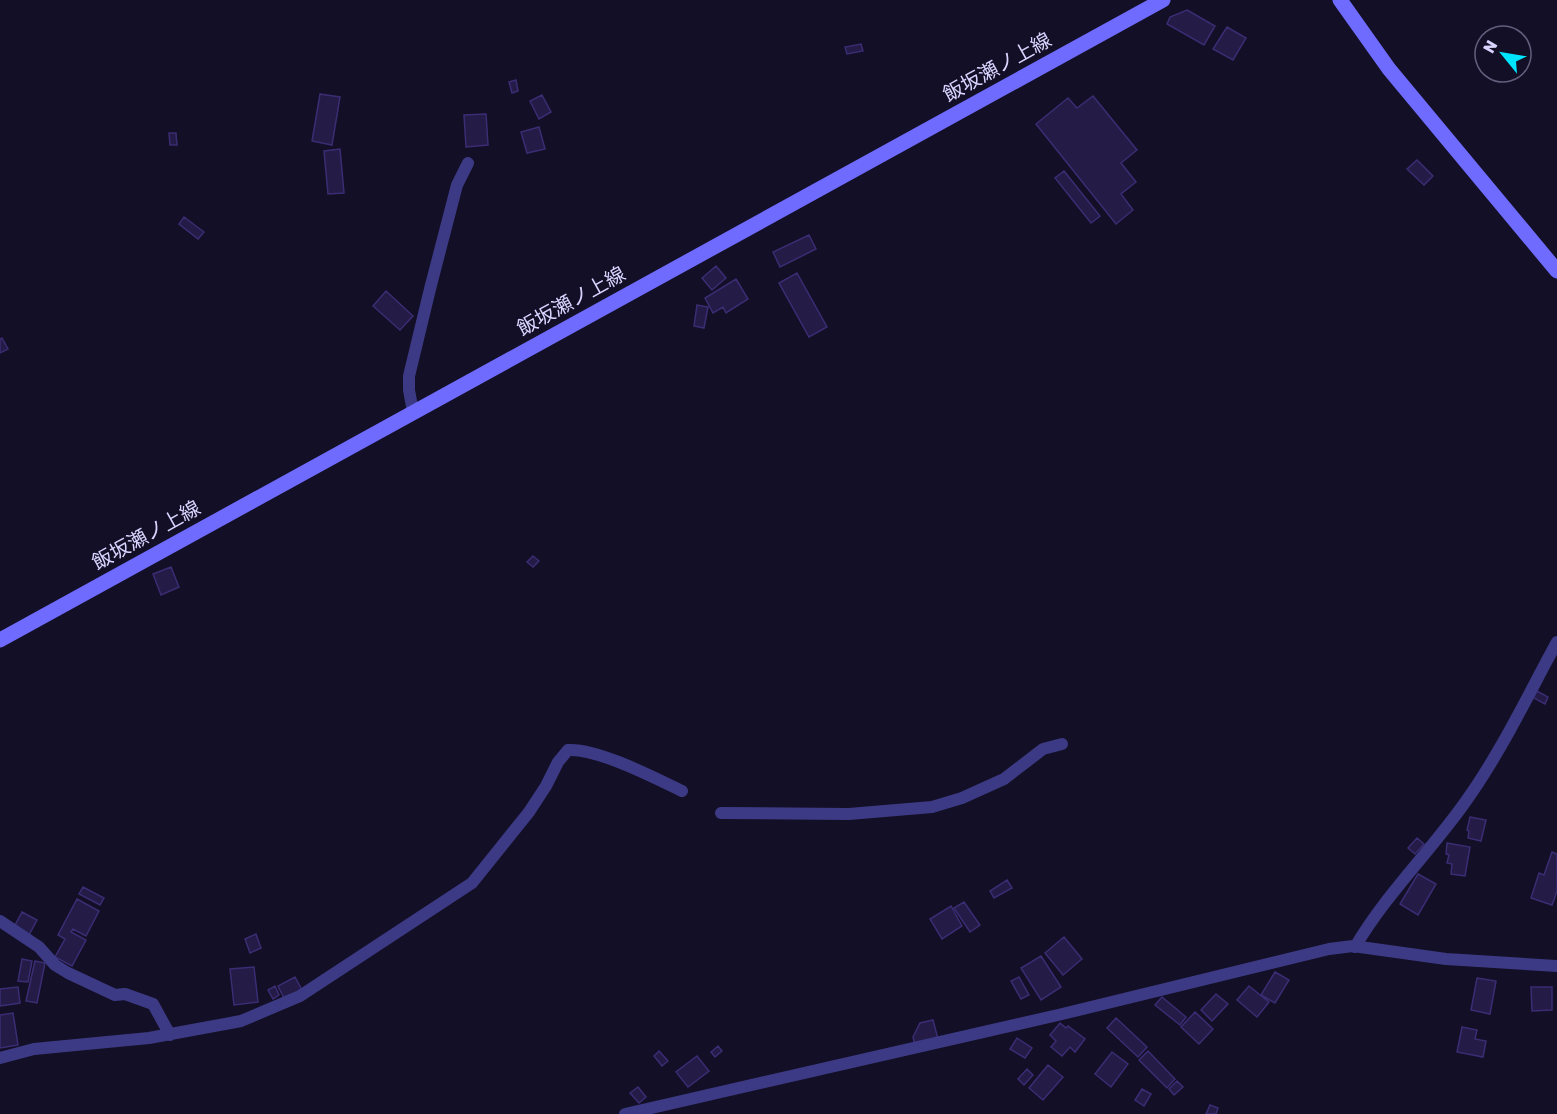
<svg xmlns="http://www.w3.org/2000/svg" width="1557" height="1114" font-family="Rubik,'Noto Sans JP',sans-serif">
  <rect width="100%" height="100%" fill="#130f26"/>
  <path fill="#241b47" stroke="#3b2d73" stroke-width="1.5" d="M 1187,10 L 1215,26 L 1204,45 L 1167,24 L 1170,17 Z
    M 1227,27 L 1246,38 L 1233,60 L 1213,49 Z
    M 861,44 L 863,51 L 847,54 L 845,47 Z
    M 516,80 L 518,91 L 512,93 L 509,82 Z
    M 320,94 L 340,97 L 332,145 L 312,141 Z
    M 542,95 L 551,112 L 539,119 L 530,101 Z
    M 1093,96 L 1137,150 L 1121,163 L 1136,182 L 1121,194 L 1133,210 L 1116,224 L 1036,124 L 1068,98 L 1077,108 Z
    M 486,114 L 488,145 L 466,147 L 464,115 Z
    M 539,127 L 545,149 L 527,153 L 521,132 Z
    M 169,133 L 176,133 L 177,145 L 170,145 Z
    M 340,149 L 344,193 L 328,194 L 324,151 Z
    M 1417,160 L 1433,176 L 1424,185 L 1407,169 Z
    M 1064,171 L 1100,216 L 1091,223 L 1055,178 Z
    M 184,217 L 204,232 L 198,239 L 179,224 Z
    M 809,235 L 816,249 L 780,267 L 773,252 Z
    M 716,266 L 726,278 L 712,290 L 702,278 Z
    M 797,273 L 827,327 L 809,337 L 779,283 Z
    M 736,279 L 748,299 L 726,313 L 723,307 L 713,313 L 705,298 Z
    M 386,291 L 413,316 L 400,330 L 373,306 Z
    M 697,305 L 708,307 L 704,328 L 694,326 Z
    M 2,338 L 8,349 L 0,353 L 0,339 Z
    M 533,556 L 539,561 L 533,567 L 527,562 Z
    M 171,567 L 179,587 L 161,595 L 153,574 Z
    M 1535,690 L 1548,697 L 1545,704 L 1532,697 Z
    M 1470,817 L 1486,820 L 1481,841 L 1468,838 L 1469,831 L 1467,830 Z
    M 1417,838 L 1424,844 L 1415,854 L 1408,848 Z
    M 1447,843 L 1470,847 L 1465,876 L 1451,874 L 1452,864 L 1447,863 L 1449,855 L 1446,854 Z
    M 1552,852 L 1557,854 L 1557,891 L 1552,905 L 1531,898 L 1539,873 L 1544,875 Z
    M 1418,874 L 1436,884 L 1418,915 L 1400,904 Z
    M 1007,880 L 1012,888 L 994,898 L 990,891 Z
    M 83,887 L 104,898 L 100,905 L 79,894 Z
    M 77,899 L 99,911 L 86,936 L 73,929 L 71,932 L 86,940 L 72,966 L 55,957 L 65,939 L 58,935 Z
    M 964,902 L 980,925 L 970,932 L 954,908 Z
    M 951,906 L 962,926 L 942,939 L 930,919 Z
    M 22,912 L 37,920 L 29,935 L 14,927 Z
    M 256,934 L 261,948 L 250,953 L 245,939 Z
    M 1064,937 L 1082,959 L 1063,975 L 1045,953 Z
    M 1041,956 L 1061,987 L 1041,1000 L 1021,968 Z
    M 22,959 L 32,961 L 28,982 L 18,981 Z
    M 35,961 L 45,963 L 37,1003 L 26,1001 Z
    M 254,967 L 258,1002 L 234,1005 L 230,969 Z
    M 1275,972 L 1289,980 L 1275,1003 L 1261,995 Z
    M 295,977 L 302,990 L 285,1000 L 278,986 Z
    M 1019,977 L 1029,995 L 1021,999 L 1011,981 Z
    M 1477,978 L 1496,981 L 1490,1014 L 1471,1010 Z
    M 275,986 L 279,995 L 273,999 L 268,990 Z
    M 1249,986 L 1269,1002 L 1257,1017 L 1237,1000 Z
    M 18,987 L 20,1003 L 0,1006 L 0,989 Z
    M 1531,987 L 1552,987 L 1552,1010 L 1532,1011 Z
    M 1216,994 L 1228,1004 L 1212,1021 L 1201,1010 Z
    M 1162,997 L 1186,1017 L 1180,1025 L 1155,1005 Z
    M 1195,1012 L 1213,1029 L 1199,1044 L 1181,1027 Z
    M 13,1013 L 18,1045 L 0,1048 L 0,1015 Z
    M 1116,1018 L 1147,1047 L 1138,1057 L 1107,1028 Z
    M 933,1020 L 938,1039 L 915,1045 L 913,1037 L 920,1023 Z
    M 1060,1023 L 1066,1028 L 1068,1026 L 1085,1039 L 1075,1052 L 1070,1047 L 1062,1056 L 1051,1047 L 1056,1041 L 1050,1035 Z
    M 1462,1027 L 1477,1030 L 1475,1039 L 1486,1041 L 1483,1057 L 1457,1052 Z
    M 1017,1038 L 1032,1048 L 1025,1058 L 1010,1049 Z
    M 718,1046 L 722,1051 L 715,1057 L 711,1052 Z
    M 659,1051 L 668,1061 L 662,1066 L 654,1056 Z
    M 1148,1051 L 1175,1079 L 1167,1088 L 1139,1060 Z
    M 1112,1052 L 1128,1064 L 1111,1087 L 1095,1074 Z
    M 697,1056 L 709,1071 L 688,1087 L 676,1072 Z
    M 1048,1065 L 1063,1077 L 1043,1100 L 1029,1088 Z
    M 1027,1069 L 1033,1075 L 1024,1085 L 1018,1079 Z
    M 1177,1081 L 1183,1087 L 1174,1095 L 1169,1089 Z
    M 638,1087 L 646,1097 L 639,1103 L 630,1093 Z
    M 1142,1089 L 1151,1094 L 1144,1106 L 1135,1100 Z
    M 1210,1105 L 1218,1108 L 1216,1114 L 1206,1114 Z"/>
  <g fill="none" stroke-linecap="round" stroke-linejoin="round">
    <path stroke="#3d3a85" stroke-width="12" d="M 413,412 L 409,390 L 409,376 L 430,289 L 457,185 L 468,163
      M 721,813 L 849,814 L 932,807 L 962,798 L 1004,779 L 1043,749 L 1062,744
      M 0,921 L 39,947 L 55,965 L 68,973 L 115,995 L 125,994 L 153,1004 L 170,1035
      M 1355,947 C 1386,894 1431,851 1466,801 C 1501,752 1528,695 1557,642
      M 0,1058 L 34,1049 L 149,1038 L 241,1021 L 300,996 L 472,883 L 529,812 L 546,786 L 558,762 L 568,750 C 597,748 655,778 682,791
      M 625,1114 L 1058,1015 L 1329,949 L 1353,946 L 1446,959 L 1557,966"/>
    <path stroke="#6f6bff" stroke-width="15" d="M 1340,0 L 1389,69 L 1557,271
      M 0,640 L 1163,0"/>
  </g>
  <g text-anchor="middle" stroke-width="4.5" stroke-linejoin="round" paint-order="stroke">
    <g font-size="20" fill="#d9d4ff" stroke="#130f26">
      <text transform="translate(997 67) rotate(-29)" y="7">飯坂瀬ノ上線</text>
      <text transform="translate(571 301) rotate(-29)" y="7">飯坂瀬ノ上線</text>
      <text transform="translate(146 535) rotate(-29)" y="7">飯坂瀬ノ上線</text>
    </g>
  </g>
  <g transform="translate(1503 54) rotate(300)"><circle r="28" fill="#130f26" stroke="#625e7d" stroke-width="1.5"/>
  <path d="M0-4.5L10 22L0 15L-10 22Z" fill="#00e5ff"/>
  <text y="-9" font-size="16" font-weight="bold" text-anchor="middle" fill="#d9d4ff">N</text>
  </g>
</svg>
